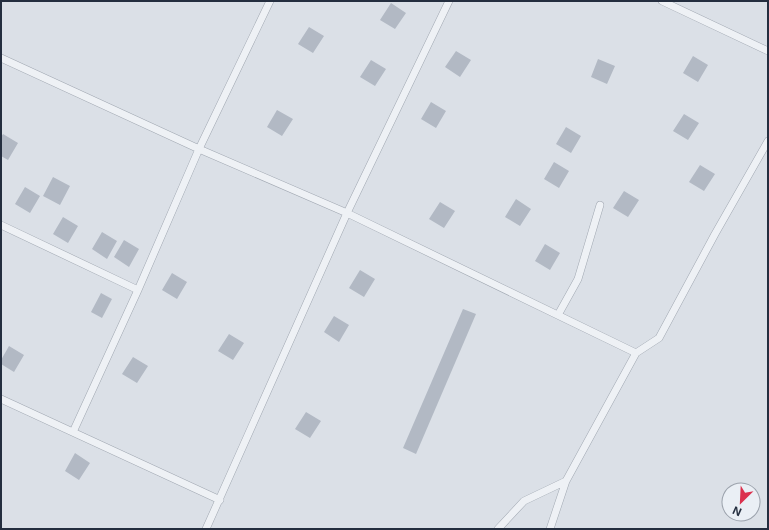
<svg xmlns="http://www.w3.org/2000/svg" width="769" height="530" font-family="Inter,sans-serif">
  <rect width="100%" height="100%" fill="#dbe0e7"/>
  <path fill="#b2b9c4" d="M 391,3 L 406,13 L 395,29 L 380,20 Z
    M 309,27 L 324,36 L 313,53 L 298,44 Z
    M 456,51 L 471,60 L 460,77 L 445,67 Z
    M 693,56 L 708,65 L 698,82 L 683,73 Z
    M 598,59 L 615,66 L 607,84 L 591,77 Z
    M 371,60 L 386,69 L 375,86 L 360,77 Z
    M 431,102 L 446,111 L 436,128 L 421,119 Z
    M 277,110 L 293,119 L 282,136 L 267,127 Z
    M 684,114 L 699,123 L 688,140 L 673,131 Z
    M 566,127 L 581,136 L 571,153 L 556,144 Z
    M 3,134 L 18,143 L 8,160 L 1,156 L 1,137 Z
    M 554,162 L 569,171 L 559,188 L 544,179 Z
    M 700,165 L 715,174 L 704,191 L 689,182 Z
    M 53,177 L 70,186 L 60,205 L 43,196 Z
    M 25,187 L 40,196 L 30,213 L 15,204 Z
    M 624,191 L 639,200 L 628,217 L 613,208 Z
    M 516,199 L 531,209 L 520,226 L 505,217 Z
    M 440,202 L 455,211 L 444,228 L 429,219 Z
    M 63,217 L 78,226 L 68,243 L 53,234 Z
    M 102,232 L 117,241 L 107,259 L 92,249 Z
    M 124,240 L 139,249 L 129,267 L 114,257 Z
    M 545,244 L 560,253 L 550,270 L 535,261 Z
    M 360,270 L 375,279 L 364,297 L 349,288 Z
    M 172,273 L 187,282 L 177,299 L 162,290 Z
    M 101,293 L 112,299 L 102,318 L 91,312 Z
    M 463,309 L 476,314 L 416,454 L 403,448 Z
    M 334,316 L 349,325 L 339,342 L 324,332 Z
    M 229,334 L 244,343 L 233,360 L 218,351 Z
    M 9,346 L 24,355 L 14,372 L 1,364 L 1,360 Z
    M 133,357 L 148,366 L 137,383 L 122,374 Z
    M 306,412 L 321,421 L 310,438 L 295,429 Z
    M 75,453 L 90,463 L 79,480 L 65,471 Z"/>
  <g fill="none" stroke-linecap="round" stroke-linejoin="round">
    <defs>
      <path id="lane" d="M 662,1 L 768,51
        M 1,58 L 199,149 L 347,213 L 636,353
        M 1,225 L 138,290
        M 558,315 L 578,279 L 600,205
        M 1,399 L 220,500
        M 73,432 L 138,290 L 199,149 L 270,1
        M 206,529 L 347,213 L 449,1
        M 498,529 L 524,501 L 566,481 L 636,353 L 659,338 L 715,234 L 768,141
        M 550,529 L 566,481"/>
    </defs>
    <use href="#lane" stroke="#a0a7b1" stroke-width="8"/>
    <use href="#lane" stroke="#eef1f5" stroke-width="7"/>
  </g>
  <rect width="769" height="530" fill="none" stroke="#242e3f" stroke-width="4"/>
  <g transform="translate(741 502) rotate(204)"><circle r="19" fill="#eaeff5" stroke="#9ba2ac"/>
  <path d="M0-3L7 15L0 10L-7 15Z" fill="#db314e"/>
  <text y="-6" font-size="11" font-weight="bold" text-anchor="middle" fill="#242e3f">N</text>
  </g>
</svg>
